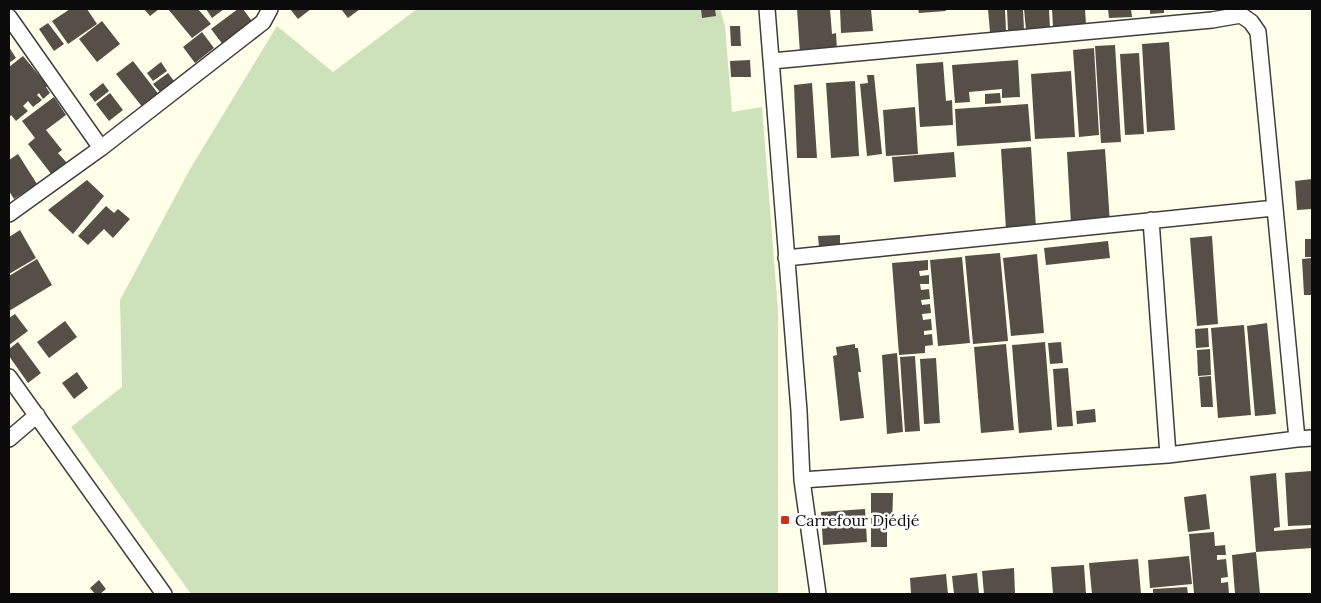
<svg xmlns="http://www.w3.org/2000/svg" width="1321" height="603" font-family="Lora,serif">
  <rect width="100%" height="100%" fill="#ffffe9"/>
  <path fill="#cde2ba" d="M 417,9 L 720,9 L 725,26 L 732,112 L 762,107 L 778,311 L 778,594 L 191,594 L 71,427 L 122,387 L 120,300 L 190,169 L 277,26 L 333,72 Z"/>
  <path fill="#554f47" d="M 70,9 L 87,9 L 97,24 L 68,44 L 52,21 Z
    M 144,9 L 159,9 L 150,16 Z
    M 168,9 L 198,9 L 211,24 L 192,38 Z
    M 206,9 L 224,9 L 212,18 Z
    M 238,9 L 243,9 L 254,24 L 224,46 L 211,29 Z
    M 290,9 L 311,9 L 298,19 Z
    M 341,9 L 360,9 L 348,18 Z
    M 701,9 L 715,9 L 716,16 L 702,18 Z
    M 797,9 L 830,9 L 832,34 L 836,33 L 837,50 L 800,53 Z
    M 840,9 L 871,9 L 873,31 L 841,33 Z
    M 918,9 L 945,9 L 946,11 L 919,13 Z
    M 988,9 L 1005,9 L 1006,31 L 990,32 Z
    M 1007,9 L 1023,9 L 1024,30 L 1008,31 Z
    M 1024,9 L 1049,9 L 1050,28 L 1026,30 Z
    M 1052,9 L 1085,9 L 1086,24 L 1053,27 Z
    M 1108,9 L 1131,9 L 1132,17 L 1109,18 Z
    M 1150,9 L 1164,9 L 1164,13 L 1150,14 Z
    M 102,21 L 120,44 L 97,62 L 79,39 Z
    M 48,23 L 64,44 L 54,51 L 39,29 Z
    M 730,26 L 740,26 L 741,46 L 731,46 Z
    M 202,32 L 214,48 L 195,63 L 183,47 Z
    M 1169,42 L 1175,130 L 1147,132 L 1142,44 Z
    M 1115,45 L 1121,142 L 1101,143 L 1095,46 Z
    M 9,47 L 16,58 L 9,63 Z
    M 1094,48 L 1099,135 L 1079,137 L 1073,50 Z
    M 1139,53 L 1144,134 L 1125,135 L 1120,54 Z
    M 23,56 L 48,86 L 46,87 L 50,93 L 43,99 L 39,93 L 37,95 L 42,100 L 33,107 L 28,101 L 23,106 L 28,111 L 16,121 L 11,115 L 9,118 L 9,67 Z
    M 750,60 L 751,77 L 731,77 L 730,61 Z
    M 1018,60 L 1020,97 L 1002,98 L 1002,89 L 969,92 L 970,102 L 955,103 L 952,65 Z
    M 133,61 L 160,96 L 144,109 L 116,74 Z
    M 161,62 L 167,71 L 153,81 L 147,73 Z
    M 943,62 L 946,101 L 952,100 L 953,125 L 920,127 L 916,64 Z
    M 1071,71 L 1075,137 L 1035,139 L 1031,74 Z
    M 168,73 L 174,81 L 160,92 L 153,84 Z
    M 867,75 L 874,75 L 882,154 L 867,156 L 860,84 L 868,83 Z
    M 855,81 L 859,156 L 831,158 L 826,83 Z
    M 103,83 L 109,91 L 95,102 L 89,94 Z
    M 812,83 L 817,158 L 797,158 L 794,85 Z
    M 110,93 L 123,110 L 109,121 L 96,104 Z
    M 1000,93 L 1001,103 L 985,104 L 985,94 Z
    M 54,97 L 66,115 L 46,130 L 62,150 L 58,153 L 67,163 L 52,175 L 28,144 L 35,138 L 22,121 Z
    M 1028,104 L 1031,141 L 957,146 L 955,109 Z
    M 915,107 L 918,154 L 886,156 L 883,110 Z
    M 1031,147 L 1036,228 L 1006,230 L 1001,149 Z
    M 1105,149 L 1110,223 L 1071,225 L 1067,152 Z
    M 954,152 L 956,177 L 894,182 L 892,157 Z
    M 18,154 L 37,184 L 14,199 L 9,191 L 9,160 Z
    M 1312,179 L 1312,209 L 1297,210 L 1295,181 Z
    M 87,180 L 104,196 L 73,234 L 48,210 Z
    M 106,206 L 114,213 L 118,209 L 130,219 L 113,238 L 104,229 L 88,245 L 78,236 Z
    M 20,230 L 36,258 L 9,274 L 9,237 Z
    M 840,235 L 840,246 L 819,247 L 818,236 Z
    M 1212,236 L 1218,324 L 1197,326 L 1190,238 Z
    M 1305,239 L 1312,239 L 1312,257 L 1305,257 Z
    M 1108,241 L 1110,258 L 1046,265 L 1044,248 Z
    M 1000,253 L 1008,341 L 973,344 L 965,256 Z
    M 1037,254 L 1044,333 L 1011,336 L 1003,258 Z
    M 962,257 L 970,343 L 938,346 L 930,260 Z
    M 1312,258 L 1312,295 L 1304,295 L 1302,259 Z
    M 37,259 L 52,285 L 9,311 L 9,276 Z
    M 928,260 L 928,270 L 919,271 L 920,276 L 929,275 L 929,284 L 920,284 L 921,290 L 929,289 L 930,299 L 921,300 L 922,305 L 930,304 L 931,313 L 922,314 L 923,320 L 931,319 L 932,330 L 924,331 L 924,335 L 932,334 L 933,345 L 925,346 L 925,353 L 899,355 L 892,263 Z
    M 15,314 L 28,331 L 9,345 L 9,318 Z
    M 65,321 L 77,337 L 49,358 L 37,342 Z
    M 1267,323 L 1276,414 L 1255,416 L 1247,326 Z
    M 1244,325 L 1251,415 L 1218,418 L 1211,328 Z
    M 1208,328 L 1209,347 L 1196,348 L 1195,329 Z
    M 18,342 L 41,373 L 28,383 L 9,356 L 9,349 Z
    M 1045,342 L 1052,430 L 1019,433 L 1012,345 Z
    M 1061,342 L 1063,363 L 1050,364 L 1048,343 Z
    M 855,344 L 855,348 L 858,348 L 861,372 L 858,372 L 864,418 L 840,421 L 833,356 L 837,355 L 836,347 Z
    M 1006,344 L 1014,430 L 981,433 L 974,347 Z
    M 1210,349 L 1211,375 L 1198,376 L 1197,350 Z
    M 897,353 L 903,432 L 887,434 L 882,355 Z
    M 915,356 L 920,431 L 905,432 L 900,357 Z
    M 936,358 L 940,423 L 924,424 L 920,359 Z
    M 1068,368 L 1073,426 L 1057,427 L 1053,369 Z
    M 77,372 L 88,388 L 74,399 L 62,383 Z
    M 1211,376 L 1213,407 L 1201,407 L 1199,377 Z
    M 1095,409 L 1096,422 L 1077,424 L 1076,411 Z
    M 1312,471 L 1312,525 L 1288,526 L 1285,473 Z
    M 1276,473 L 1280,527 L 1274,528 L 1274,531 L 1312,528 L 1312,548 L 1256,552 L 1250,476 Z
    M 871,493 L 893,493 L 892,527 L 887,527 L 887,547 L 871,547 Z
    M 1206,494 L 1210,529 L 1188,532 L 1184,497 Z
    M 865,509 L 867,542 L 823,545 L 821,512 Z
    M 1214,532 L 1215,546 L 1225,545 L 1226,555 L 1217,555 L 1217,560 L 1226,559 L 1228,577 L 1221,578 L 1221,583 L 1228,582 L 1229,594 L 1194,594 L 1189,534 Z
    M 1256,552 L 1260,594 L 1235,594 L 1232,555 Z
    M 1189,556 L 1192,584 L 1150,588 L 1148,560 Z
    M 1138,559 L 1141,594 L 1092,594 L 1089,563 Z
    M 1084,565 L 1086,594 L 1053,594 L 1051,567 Z
    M 1014,568 L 1015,594 L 984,594 L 982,571 Z
    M 977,573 L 979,594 L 954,594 L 952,576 Z
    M 946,574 L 948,594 L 911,594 L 910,578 Z
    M 99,580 L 106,589 L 100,594 L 95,594 L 90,588 Z
    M 1187,587 L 1188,594 L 1153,594 L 1153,589 Z"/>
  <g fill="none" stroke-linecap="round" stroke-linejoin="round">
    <defs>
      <path id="minor" d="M 767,9 L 799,411 L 802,480 L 818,594
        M 9,17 L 101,148
        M 772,61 L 1212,20 L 1241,15 L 1251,22 L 1258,32 L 1275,208 L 786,258
        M 1275,208 L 1297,439 L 1312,438
        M 9,214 L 101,148 L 263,22 L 270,9
        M 1151,220 L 1168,455
        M 9,377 L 164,594
        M 9,439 L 37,415
        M 802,480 L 1168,455 L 1297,439"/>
    </defs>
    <use href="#minor" stroke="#3e3e3e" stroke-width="18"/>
    <use href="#minor" stroke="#fff" stroke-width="15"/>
  </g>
  <rect fill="#c5341a" stroke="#fff" stroke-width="2" x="780" y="515" width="10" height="10" rx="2.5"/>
  <g text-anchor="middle" stroke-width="5" stroke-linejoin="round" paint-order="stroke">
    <g font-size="16" fill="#0b0b0b" stroke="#fff" text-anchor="start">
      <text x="795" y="526">Carrefour Djédjé</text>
    </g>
  </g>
  <rect width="1321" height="603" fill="none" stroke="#0b0b0b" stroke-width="20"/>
</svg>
